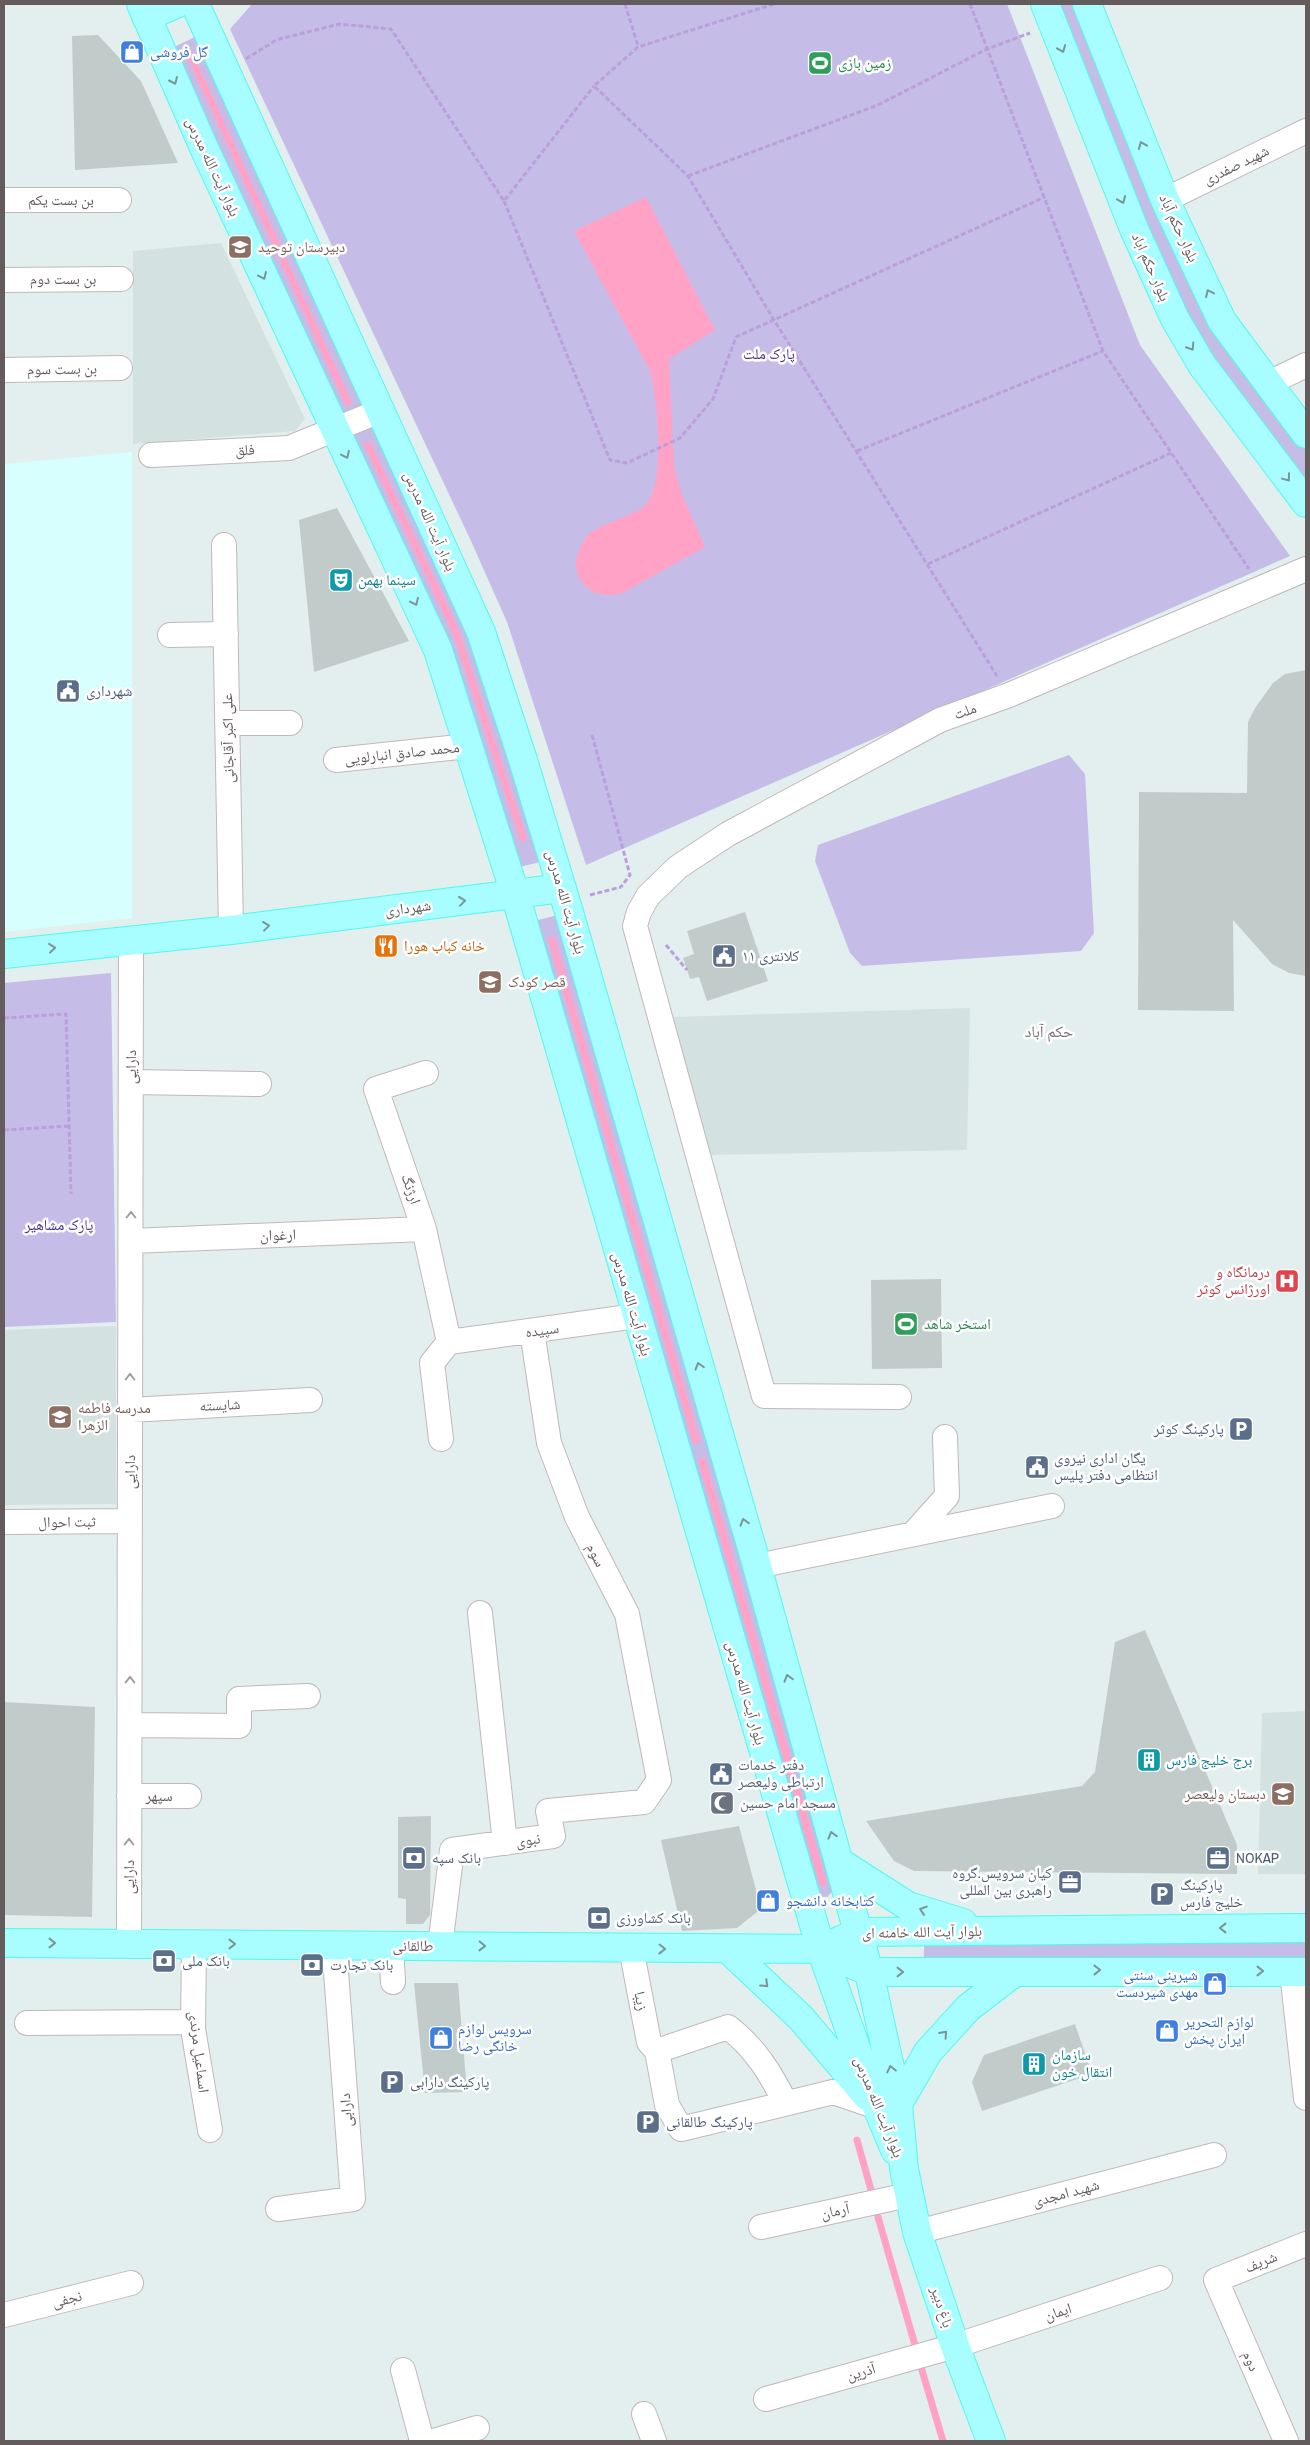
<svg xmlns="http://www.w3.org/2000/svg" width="1310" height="2445" font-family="'Archivo Narrow','Noto Naskh Arabic',sans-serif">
  <rect width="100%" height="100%" fill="#e2efee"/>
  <path fill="#d7fffd" d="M 132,452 L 132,918 L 4,932 L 4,464 Z"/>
  <path fill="#d3e1e1" d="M 221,243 L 305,419 L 295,431 L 133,444 L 133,251 Z
    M 970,1008 L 967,1150 L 709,1155 L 672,1017 Z
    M 116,1326 L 116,1504 L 4,1505 L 4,1330 Z
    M 1306,1711 L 1306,1874 L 1258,1874 L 1262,1713 Z"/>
  <path fill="#c5bde8" d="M 252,4 L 1007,4 L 1140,345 L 1290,556 L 586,865 L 507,622 L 471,541 L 230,29 Z
    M 1045,4 L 1087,4 L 1222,321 L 1306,434 L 1306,503 L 1202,365 Z
    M 206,32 L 367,383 C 363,405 365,410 341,414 L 161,53 Z
    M 372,427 L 391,436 L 553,859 L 507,870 L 351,436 L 356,431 Z
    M 1069,755 L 1085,774 L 1094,933 L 1081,951 L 862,966 L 850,953 L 815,861 L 818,845 Z
    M 569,912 L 835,1889 L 827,1897 L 814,1896 L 523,924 Z
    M 111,973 L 116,1322 L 4,1327 L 4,983 Z
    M 1306,1928 L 1306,1972 L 923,1972 L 925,1931 Z"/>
  <path fill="#ffa2c5" d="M 646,197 L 715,330 L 669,359 L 674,466 L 682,495 L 705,547 L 624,592 C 604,601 579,590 576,567 C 575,556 581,544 588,535 C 603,522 626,519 642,508 C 668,491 657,397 650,371 L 574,231 Z"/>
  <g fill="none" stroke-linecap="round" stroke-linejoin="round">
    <path stroke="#ffa2c5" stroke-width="7" d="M 190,55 L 348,402
      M 368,445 L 456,632 L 523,838
      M 552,940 L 696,1440
      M 702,1461 L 823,1883
      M 857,2140 L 873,2197
      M 878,2217 L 917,2352
      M 921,2367 L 943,2441"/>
  </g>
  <path fill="#c1cbca" d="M 98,35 L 141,81 L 178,163 L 75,170 L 72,36 Z
    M 337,508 L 409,641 L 314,672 L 299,520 Z
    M 1306,670 L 1306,976 L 1289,973 L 1272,964 L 1233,920 L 1234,1011 L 1138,1010 L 1139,792 L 1247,793 L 1248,722 L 1255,708 L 1273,683 L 1285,674 Z
    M 745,912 L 768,981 L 707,1001 L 699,977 L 690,979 L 683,958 L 694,954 L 687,931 Z
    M 941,1279 L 942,1368 L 872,1369 L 871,1280 Z
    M 1145,1630 L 1237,1845 L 1237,1874 L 914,1871 L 894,1861 L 866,1821 L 1082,1786 L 1095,1772 L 1115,1642 Z
    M 4,1702 L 95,1707 L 92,1917 L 4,1915 Z
    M 431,1816 L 430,1915 L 423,1924 L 406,1924 L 406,1899 L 398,1898 L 398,1817 Z
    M 739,1826 L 761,1909 L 737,1928 L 682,1931 L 661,1840 Z
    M 414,1983 L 458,1983 L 467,2092 L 425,2093 Z
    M 1075,2024 L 1092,2074 L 982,2111 L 972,2082 L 984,2055 Z"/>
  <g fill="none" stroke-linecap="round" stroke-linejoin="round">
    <defs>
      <path id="minor" d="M 4,200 L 119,200
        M 1165,200 L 1306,131
        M 4,280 L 121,279
        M 4,370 L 120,368
        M 1269,383 L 1306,365
        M 151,455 L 289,448 L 380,411
        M 224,545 L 231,930
        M 170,635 L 226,634
        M 227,723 L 290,723
        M 336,760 L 468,746
        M 426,1073 L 376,1089 L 424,1229 L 449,1342
        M 131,1082 L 259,1084
        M 131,1241 L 424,1229
        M 449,1342 L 636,1316
        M 899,1397 L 764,1396 L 635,926 L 639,912 L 648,896 L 678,867 L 728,834 L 940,720 L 1009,695 L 1306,569
        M 130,1410 L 310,1400
        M 441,1439 L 432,1363 L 449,1342
        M 4,1522 L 130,1521
        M 913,1534 L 947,1496 L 945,1437
        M 757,1566 L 1052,1506
        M 480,1613 L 505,1843
        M 130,1725 L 239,1726 L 239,1699 L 308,1696
        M 129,1796 L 189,1796
        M 129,1944 L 131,940
        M 194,1944 L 193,2029 L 210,2130
        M 391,1945 L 393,1982
        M 440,1946 L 452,1850 L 553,1836 L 548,1811 L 644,1802 L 659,1780 L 627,1614 L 577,1517 L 549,1443 L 532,1331
        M 631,1948 L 649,2042 L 657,2051
        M 1292,1972 L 1306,2098
        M 27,2023 L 193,2022
        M 785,2102 C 770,2072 754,2047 728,2027 L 657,2051 L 667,2105 L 681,2129 L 833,2092 L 877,2107
        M 278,2209 L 353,2199 L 334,1945
        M 761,2227 L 908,2195
        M 917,2232 L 1214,2155
        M 4,2315 L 131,2283
        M 403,2370 L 422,2441
        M 766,2399 L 955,2346 L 1160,2278
        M 644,2414 L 654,2441
        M 434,2441 L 477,2428
        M 1286,2441 L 1216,2280 L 1306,2244"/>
      <path id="major" d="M 141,4 L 205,150 L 438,650 L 515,894 L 821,1949 L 877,2107 L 895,2150
        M 195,4 L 481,632 L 523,760 L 569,912 L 757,1566 L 869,1972 L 898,2104 L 904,2169 L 917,2232 L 955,2346 L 991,2441
        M 1045,4 L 1134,229 L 1175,319 L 1202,365 L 1306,503
        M 1087,4 L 1165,200 L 1222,321 L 1306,434
        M 146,17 L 176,4
        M 4,954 L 231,930 L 562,888
        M 839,1862 L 908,1906 L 963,1923
        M 4,1943 L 821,1949 L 859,1932 L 1306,1928
        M 821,1949 L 869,1972 L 1306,1972
        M 729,1950 L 801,2018 L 867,2096
        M 898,2104 L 928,2052 L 968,2008 L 1015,1972"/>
    </defs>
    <use href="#minor" stroke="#c0b8b9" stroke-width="26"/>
    <use href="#major" stroke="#50faea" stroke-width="30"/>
    <path stroke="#ba9fdb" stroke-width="3" stroke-dasharray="5 2.5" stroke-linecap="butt" d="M 625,4 L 638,46
      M 774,4 L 638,47 L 594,86 L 688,176 L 774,320 L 997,676
      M 970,4 L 1103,351 L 1249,569
      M 246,59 L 276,40 L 339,24 L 391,29 L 504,201 L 594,86
      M 688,176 L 878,105 L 987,49 L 1030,33
      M 504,201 L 610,460 L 627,463 L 680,438 L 713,399 L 736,337 L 1045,197
      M 857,451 L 1103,351
      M 928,564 L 1171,453
      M 592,735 L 630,875 L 621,887
      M 590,895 L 621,887
      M 666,945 L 687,970
      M 4,1018 L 66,1014 L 71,1194
      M 4,1130 L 70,1126"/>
    <use href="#minor" stroke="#fff" stroke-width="24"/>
    <use href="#major" stroke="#a7fdff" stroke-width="28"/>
  </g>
  <defs><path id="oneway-chevron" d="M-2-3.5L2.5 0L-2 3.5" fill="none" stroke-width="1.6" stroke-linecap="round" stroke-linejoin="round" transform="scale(1.25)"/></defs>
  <g stroke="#7b9496">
    <use href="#oneway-chevron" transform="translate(1062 49) rotate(68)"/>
    <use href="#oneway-chevron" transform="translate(174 81) rotate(66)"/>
    <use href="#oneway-chevron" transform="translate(1142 145) rotate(-112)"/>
    <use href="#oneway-chevron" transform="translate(1122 200) rotate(68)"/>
    <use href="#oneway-chevron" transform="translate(263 276) rotate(65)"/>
    <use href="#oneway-chevron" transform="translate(1209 293) rotate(-115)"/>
    <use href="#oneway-chevron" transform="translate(1191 347) rotate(57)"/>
    <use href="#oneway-chevron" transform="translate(346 455) rotate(65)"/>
    <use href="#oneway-chevron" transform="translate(1287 478) rotate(53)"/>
    <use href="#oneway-chevron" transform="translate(415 602) rotate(65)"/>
    <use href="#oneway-chevron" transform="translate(462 901) rotate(-7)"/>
    <use href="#oneway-chevron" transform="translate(266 926) rotate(-7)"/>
    <use href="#oneway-chevron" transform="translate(52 948) rotate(-6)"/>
    <use href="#oneway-chevron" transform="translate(699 1366) rotate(-106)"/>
    <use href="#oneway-chevron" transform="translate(744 1522) rotate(-106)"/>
    <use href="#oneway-chevron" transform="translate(788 1678) rotate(-106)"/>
    <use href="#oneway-chevron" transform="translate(832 1835) rotate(-106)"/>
    <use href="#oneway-chevron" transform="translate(923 1910) rotate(-162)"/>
    <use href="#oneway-chevron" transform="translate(1223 1928) rotate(180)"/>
    <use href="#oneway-chevron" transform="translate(52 1943)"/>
    <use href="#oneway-chevron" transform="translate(232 1944)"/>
    <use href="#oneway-chevron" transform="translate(482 1946) rotate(1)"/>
    <use href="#oneway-chevron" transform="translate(662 1949) rotate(1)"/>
    <use href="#oneway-chevron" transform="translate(1097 1970)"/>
    <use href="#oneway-chevron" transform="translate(1260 1971)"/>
    <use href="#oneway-chevron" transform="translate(900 1972)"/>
    <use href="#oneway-chevron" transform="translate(765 1984) rotate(44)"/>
    <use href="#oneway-chevron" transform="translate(944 2034) rotate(-48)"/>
    <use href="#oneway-chevron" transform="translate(891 2069) rotate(-102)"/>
  </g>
  <g stroke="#a29d9e">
    <use href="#oneway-chevron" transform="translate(131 1215) rotate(-90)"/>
    <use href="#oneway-chevron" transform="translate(130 1377) rotate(-90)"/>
    <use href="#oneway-chevron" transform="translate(130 1680) rotate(-90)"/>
    <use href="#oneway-chevron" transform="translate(129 1842) rotate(-90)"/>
  </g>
  <defs>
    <symbol id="shop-square" viewBox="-11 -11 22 22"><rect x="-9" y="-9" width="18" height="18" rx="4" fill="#3f7fe0" stroke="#fff"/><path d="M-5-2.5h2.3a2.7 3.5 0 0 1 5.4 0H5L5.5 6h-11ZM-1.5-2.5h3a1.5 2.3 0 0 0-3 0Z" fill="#fff"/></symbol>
    <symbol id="stadium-square" viewBox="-11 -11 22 22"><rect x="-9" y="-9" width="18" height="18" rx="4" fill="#2e9e5b" stroke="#fff"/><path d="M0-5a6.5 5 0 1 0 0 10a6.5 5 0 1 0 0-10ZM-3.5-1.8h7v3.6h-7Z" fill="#fff"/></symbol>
    <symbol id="school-square" viewBox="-11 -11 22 22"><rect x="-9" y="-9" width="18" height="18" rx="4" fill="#8d6e63" stroke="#fff"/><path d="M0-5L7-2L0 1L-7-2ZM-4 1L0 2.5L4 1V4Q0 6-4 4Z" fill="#fff"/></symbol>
    <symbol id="theatre-square" viewBox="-11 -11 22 22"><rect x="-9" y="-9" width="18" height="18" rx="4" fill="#0f9aa8" stroke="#fff"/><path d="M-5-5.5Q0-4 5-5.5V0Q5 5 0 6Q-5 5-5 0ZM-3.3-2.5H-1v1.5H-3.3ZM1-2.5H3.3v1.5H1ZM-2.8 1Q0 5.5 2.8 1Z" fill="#fff"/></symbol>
    <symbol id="civic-square" viewBox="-11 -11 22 22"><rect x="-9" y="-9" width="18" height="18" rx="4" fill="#5c6f8a" stroke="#fff"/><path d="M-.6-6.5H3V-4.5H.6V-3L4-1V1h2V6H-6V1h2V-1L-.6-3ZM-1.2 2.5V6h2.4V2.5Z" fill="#fff"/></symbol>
    <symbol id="restaurant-square" viewBox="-11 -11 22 22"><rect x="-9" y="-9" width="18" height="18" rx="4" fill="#e8710a" stroke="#fff"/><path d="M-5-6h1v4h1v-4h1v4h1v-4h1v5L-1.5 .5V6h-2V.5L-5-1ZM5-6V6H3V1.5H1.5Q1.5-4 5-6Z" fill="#fff"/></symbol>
    <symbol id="hospital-square" viewBox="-11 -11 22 22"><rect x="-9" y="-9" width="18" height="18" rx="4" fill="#e0444e" stroke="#fff"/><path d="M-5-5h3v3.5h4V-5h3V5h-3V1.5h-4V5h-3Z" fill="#fff"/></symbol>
    <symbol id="parking-square" viewBox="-11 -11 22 22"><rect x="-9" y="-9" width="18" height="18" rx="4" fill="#5c6f8a" stroke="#fff"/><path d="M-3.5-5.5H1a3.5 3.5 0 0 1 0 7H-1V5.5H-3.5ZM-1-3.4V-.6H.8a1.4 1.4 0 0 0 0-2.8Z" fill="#fff"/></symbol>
    <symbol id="building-square" viewBox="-11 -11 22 22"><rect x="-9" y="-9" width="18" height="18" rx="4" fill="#0f9aa8" stroke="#fff"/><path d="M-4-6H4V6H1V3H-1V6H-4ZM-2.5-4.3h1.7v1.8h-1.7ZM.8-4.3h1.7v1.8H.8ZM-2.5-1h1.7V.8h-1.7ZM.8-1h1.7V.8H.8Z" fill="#fff"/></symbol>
    <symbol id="mosque-square" viewBox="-11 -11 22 22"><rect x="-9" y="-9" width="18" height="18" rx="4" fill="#6b7280" stroke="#fff"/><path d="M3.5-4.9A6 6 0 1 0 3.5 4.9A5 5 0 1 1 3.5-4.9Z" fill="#fff"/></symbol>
    <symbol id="bank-square" viewBox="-11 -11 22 22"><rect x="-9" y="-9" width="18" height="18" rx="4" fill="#5c6f8a" stroke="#fff"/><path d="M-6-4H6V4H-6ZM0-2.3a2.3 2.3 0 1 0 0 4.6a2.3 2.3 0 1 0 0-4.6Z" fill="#fff"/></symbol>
    <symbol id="office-square" viewBox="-11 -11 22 22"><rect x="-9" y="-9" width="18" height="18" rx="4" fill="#5c6f8a" stroke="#fff"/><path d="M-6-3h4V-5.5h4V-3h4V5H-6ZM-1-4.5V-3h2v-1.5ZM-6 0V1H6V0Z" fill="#fff"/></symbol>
  </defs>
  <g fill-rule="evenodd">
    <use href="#shop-square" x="118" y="38" width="28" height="28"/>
    <use href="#stadium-square" x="806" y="49" width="28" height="28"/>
    <use href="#school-square" x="226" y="233" width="28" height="28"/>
    <use href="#theatre-square" x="327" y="566" width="28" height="28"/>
    <use href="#civic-square" x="54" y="677" width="28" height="28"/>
    <use href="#restaurant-square" x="372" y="932" width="28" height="28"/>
    <use href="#civic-square" x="710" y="942" width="28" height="28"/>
    <use href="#school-square" x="476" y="968" width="28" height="28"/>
    <use href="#hospital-square" x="1273" y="1267" width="28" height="28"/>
    <use href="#stadium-square" x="892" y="1310" width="28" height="28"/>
    <use href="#school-square" x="46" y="1403" width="28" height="28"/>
    <use href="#parking-square" x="1227" y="1415" width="28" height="28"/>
    <use href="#civic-square" x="1023" y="1453" width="28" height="28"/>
    <use href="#building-square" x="1135" y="1746" width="28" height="28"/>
    <use href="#civic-square" x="707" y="1760" width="28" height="28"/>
    <use href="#school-square" x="1269" y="1780" width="28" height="28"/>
    <use href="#mosque-square" x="708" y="1789" width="28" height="28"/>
    <use href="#bank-square" x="400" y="1844" width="28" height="28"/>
    <use href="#office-square" x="1204" y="1844" width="28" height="28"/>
    <use href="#office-square" x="1056" y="1868" width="28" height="28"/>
    <use href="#parking-square" x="1148" y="1880" width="28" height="28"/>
    <use href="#shop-square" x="754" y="1887" width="28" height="28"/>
    <use href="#bank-square" x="585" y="1904" width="28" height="28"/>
    <use href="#bank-square" x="150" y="1947" width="28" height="28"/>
    <use href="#bank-square" x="298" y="1951" width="28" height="28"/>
    <use href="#shop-square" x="1201" y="1970" width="28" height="28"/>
    <use href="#shop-square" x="1153" y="2017" width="28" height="28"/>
    <use href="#shop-square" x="427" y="2024" width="28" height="28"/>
    <use href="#building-square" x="1020" y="2050" width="28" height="28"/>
    <use href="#parking-square" x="378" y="2068" width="28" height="28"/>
    <use href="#parking-square" x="634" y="2108" width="28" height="28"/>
  </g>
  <g text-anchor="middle" stroke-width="5" stroke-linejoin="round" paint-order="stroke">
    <g font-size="15" fill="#366cbe" stroke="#fff" text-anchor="start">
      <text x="150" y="57">گل فروشی</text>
      <text x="786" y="1906">کتابخانه دانشجو</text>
      <text x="1198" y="1980" text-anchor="end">شیرینی سنتی<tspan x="1198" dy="17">مهدی شیردست</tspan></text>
      <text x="1184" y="2027">لوازم التحریر<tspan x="1184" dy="17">ایران پخش</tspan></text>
      <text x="458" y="2034">سرویس لوازم<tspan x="458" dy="17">خانگی رضا</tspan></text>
    </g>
    <g font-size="15" fill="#27864d" stroke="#fff" text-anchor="start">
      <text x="838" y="68">زمین بازی</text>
      <text x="924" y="1329">استخر شاهد</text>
    </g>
    <g font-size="15" fill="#645b5d" stroke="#fff">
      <text transform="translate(1236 165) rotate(-26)" y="5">شهید صفدری</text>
      <text transform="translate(213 167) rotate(65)" y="5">بلوار آیت الله مدرس</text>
      <text x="61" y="205">بن بست یکم</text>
      <text transform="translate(1179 228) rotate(65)" y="5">بلوار حکم آباد</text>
      <text transform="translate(1151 267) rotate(66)" y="5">بلوار حکم اباد</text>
      <text x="63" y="284">بن بست دوم</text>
      <text transform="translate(62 369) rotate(-1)" y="5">بن بست سوم</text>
      <text transform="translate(245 450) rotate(-3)" y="5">فلق</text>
      <text transform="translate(430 521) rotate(66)" y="5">بلوار آیت الله مدرس</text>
      <text transform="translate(965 711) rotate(-20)" y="5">ملت</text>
      <text transform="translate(228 738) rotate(-91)" y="5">علی اکبر آقاجانی</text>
      <text transform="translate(402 753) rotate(-6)" y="5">محمد صادق انبارلویی</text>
      <text transform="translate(566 902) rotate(74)" y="5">بلوار آیت الله مدرس</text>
      <text transform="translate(408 908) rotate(-7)" y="5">شهرداری</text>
      <text transform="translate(131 1067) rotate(-90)" y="5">دارایی</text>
      <text transform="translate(411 1189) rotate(71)" y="5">ارژنگ</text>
      <text transform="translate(278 1235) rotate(-2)" y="5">ارغوان</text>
      <text transform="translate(632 1304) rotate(74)" y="5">بلوار آیت الله مدرس</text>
      <text transform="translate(542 1330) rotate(-8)" y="5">سپیده</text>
      <text transform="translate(220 1405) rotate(-3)" y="5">شایسته</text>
      <text transform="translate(130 1472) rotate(-90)" y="5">دارایی</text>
      <text transform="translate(67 1522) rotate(-1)" y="5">ثبت احوال</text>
      <text transform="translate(596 1555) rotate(63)" y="5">سوم</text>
      <text transform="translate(746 1693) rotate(74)" y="5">بلوار آیت الله مدرس</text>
      <text x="159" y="1801">سپهر</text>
      <text transform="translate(528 1840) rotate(-9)" y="5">نبوی</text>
      <text transform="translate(129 1877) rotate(-90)" y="5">دارایی</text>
      <text transform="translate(922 1932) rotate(-1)" y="5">بلوار آیت الله خامنه ای</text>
      <text x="413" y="1951">طالقانی</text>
      <text transform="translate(641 2001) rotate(79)" y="5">زیبا</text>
      <text transform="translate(199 2052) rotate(83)" y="5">اسماعیل مرندی</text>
      <text transform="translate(879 2107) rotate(68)" y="5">بلوار آیت الله مدرس</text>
      <text transform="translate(346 2110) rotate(-94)" y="5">دارابی</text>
      <text transform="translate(1066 2193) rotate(-15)" y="5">شهید امجدی</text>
      <text transform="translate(835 2211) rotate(-12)" y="5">آرمان</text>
      <text transform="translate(1261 2262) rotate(-22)" y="5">شریف</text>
      <text transform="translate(67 2299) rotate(-14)" y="5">نجفی</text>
      <text transform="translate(942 2307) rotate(72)" y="5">باغ دبیر</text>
      <text transform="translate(1058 2312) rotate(-18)" y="5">ایمان</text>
      <text transform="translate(1251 2361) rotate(66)" y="5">دوم</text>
      <text transform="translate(861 2372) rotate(-16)" y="5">آذرین</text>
    </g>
    <g font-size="15" fill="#785e54" stroke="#fff" text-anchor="start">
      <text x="258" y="252">دبیرستان توحید</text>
      <text x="508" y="987">قصر کودک</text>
      <text x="78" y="1413">مدرسه فاطمه<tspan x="78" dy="17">الزهرا</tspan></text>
      <text x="1266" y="1799" text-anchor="end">دبستان ولیعصر</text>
    </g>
    <g font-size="15" fill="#46318d" stroke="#fff">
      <text x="769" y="359">پارک ملت</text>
      <text x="59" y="1230">پارک مشاهیر</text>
    </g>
    <g font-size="15" fill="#0d838f" stroke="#fff" text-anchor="start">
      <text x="358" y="585">سینما بهمن</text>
      <text x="1166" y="1765">برج خلیج فارس</text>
      <text x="1052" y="2060">سازمان<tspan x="1052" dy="17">انتقال خون</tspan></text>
    </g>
    <g font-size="15" fill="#4e5e75" stroke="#fff" text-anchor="start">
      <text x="86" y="696">شهرداری</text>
      <text x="742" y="961">کلانتری ۱۱</text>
      <text x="1224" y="1434" text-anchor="end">پارکینگ کوثر</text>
      <text x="1054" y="1463">یگان اداری نیروی<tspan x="1054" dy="17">انتظامی دفتر پلیس</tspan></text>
      <text x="738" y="1770">دفتر خدمات<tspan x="738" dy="17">ارتباطی ولیعصر</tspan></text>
      <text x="432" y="1863">بانک سپه</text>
      <text x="1236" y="1863">NOKAP</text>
      <text x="1052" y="1878" text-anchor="end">کیان سرویس.گروه<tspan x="1052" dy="17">راهبری بین المللی</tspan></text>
      <text x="1180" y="1890">پارکینگ<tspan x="1180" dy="17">خلیج فارس</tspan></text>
      <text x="616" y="1923">بانک کشاورزی</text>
      <text x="182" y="1966">بانک ملی</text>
      <text x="330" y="1970">بانک تجارت</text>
      <text x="410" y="2087">پارکینگ دارابی</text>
      <text x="666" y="2127">پارکینگ طالقانی</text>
    </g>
    <g font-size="15" fill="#c56008" stroke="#fff" text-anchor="start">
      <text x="404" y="951">خانه کباب هورا</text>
    </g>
    <g font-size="15" fill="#be3a42" stroke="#fff" text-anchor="end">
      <text x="1270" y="1277">درمانگاه و<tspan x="1270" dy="17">اورژانس کوثر</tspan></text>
    </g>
    <g font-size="15" fill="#5b616d" stroke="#fff" text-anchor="start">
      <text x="740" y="1808">مسجد امام حسین</text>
    </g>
    <g font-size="16" fill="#766c6f" stroke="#fff">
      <text x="1049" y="1037">حکم آباد</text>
    </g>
  </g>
  <rect width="1310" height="2445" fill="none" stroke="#645b5d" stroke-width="10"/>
</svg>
